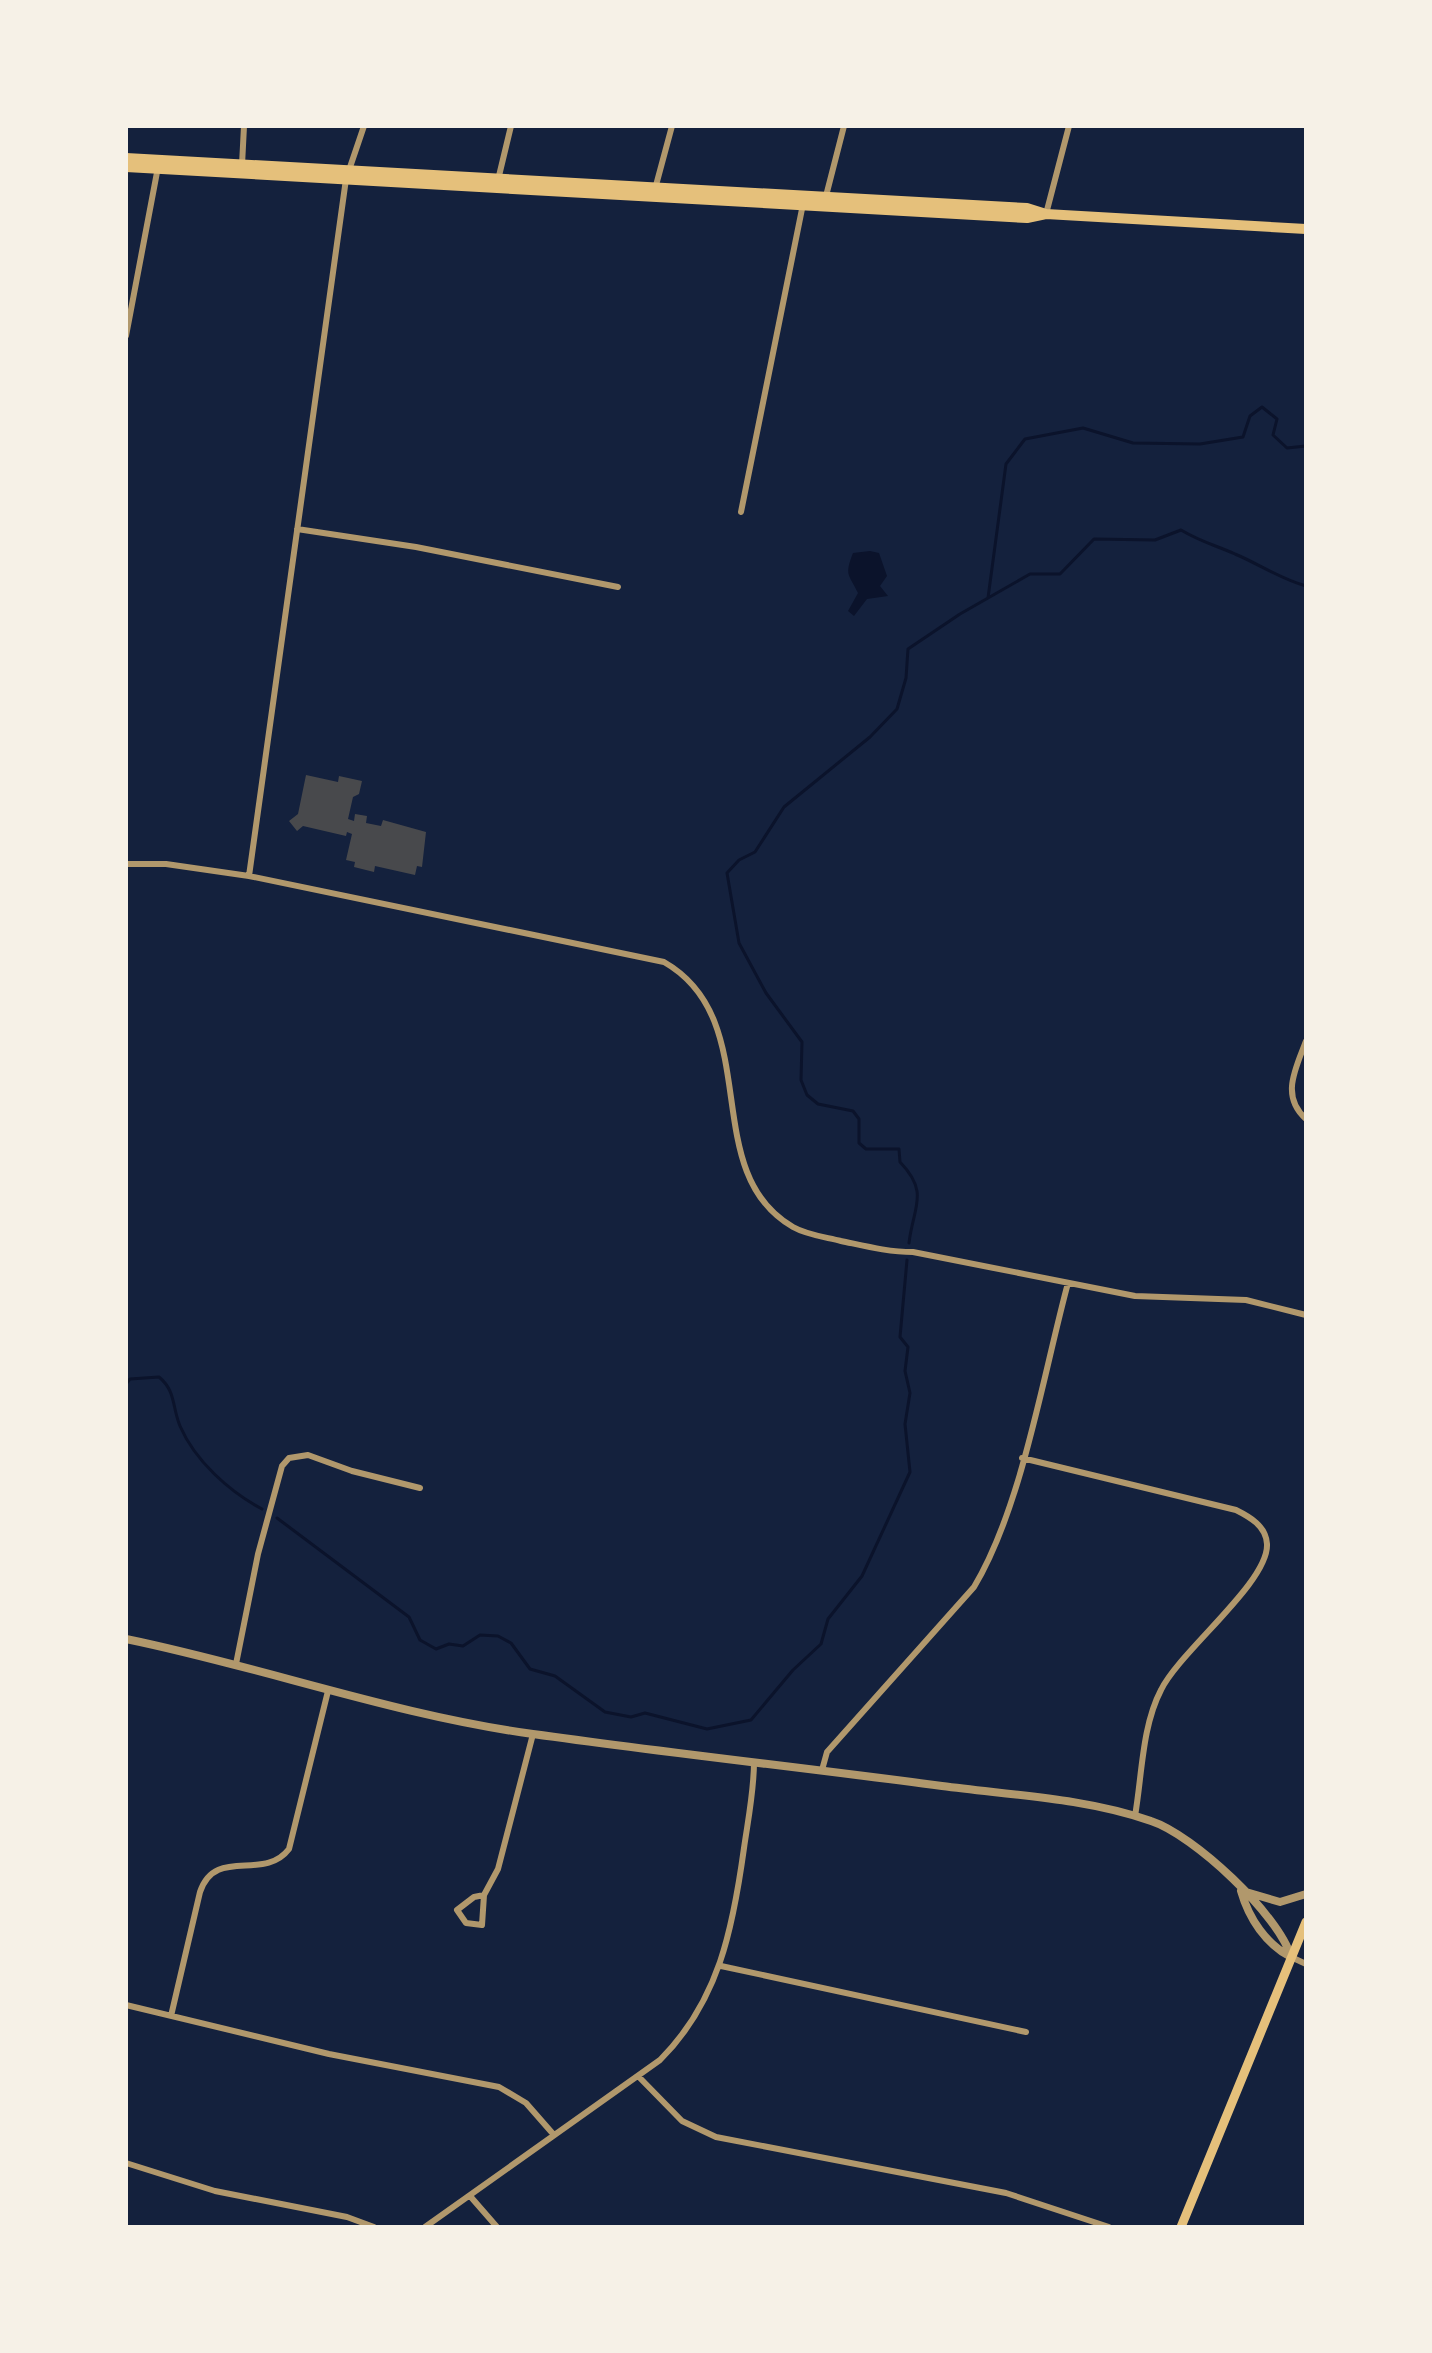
<svg xmlns="http://www.w3.org/2000/svg" width="1432" height="2353" font-family="Quicksand,sans-serif">
  <rect width="100%" height="100%" fill="#14213d"/>
  <path fill="#0b132b" d="M 870,551 L 879,553 L 887,576 L 880,586 L 888,596 L 867,599 L 854,616 L 848,611 L 858,593 C 849,574 844,576 853,553 Z"/>
  <g fill="none" stroke-linecap="round" stroke-linejoin="round">
    <path stroke="#0b132b" stroke-width="3" d="M 988,598 L 1006,464 L 1025,439 L 1083,428 L 1133,443 L 1200,444 L 1243,437 L 1250,416 L 1262,407 L 1277,419 L 1273,435 L 1287,448 L 1306,446
      M 909,1243 C 913,1207 930,1193 900,1162 L 899,1149 L 866,1149 L 859,1143 L 859,1119 L 853,1111 L 818,1104 L 807,1095 L 801,1080 L 802,1042 L 766,993 L 739,943 L 727,873 L 739,860 L 755,852 L 784,807 L 870,737 L 897,709 L 906,678 L 908,649 L 960,614 L 1030,574 L 1060,574 L 1094,539 L 1155,540 L 1181,530 C 1201,542 1215,545 1235,554 C 1259,564 1280,579 1306,586
      M 126,1384 L 130,1379 L 159,1377 C 176,1391 172,1407 180,1426 C 195,1461 230,1492 262,1509
      M 277,1518 L 409,1617 L 420,1640 L 436,1649 L 449,1644 L 463,1646 L 480,1635 L 498,1636 L 511,1643 L 530,1669 L 555,1676 L 605,1712 L 631,1717 L 645,1713 L 707,1729 L 751,1720 L 793,1670 L 821,1644 L 828,1619 L 862,1576 L 910,1472 L 905,1424 L 910,1393 L 905,1371 L 908,1347 L 900,1337 L 907,1260"/>
  </g>
  <path fill="#48494c" d="M 306,775 L 338,782 L 339,776 L 362,781 L 359,794 L 353,797 L 348,819 L 354,821 L 355,814 L 367,816 L 366,823 L 381,826 L 383,820 L 426,832 L 422,867 L 417,866 L 415,875 L 375,866 L 374,872 L 354,867 L 355,862 L 346,860 L 352,834 L 347,832 L 346,836 L 303,826 L 297,831 L 289,821 L 298,814 Z"/>
  <g fill="none" stroke-linecap="round" stroke-linejoin="round">
    <path stroke="#b1986c" stroke-width="6" d="M 242,165 L 244,126
      M 498,180 L 511,126
      M 655,189 L 672,126
      M 826,196 L 844,126
      M 1046,214 L 1069,126
      M 126,336 L 158,167
      M 741,512 L 803,204
      M 297,529 L 416,547 L 618,587
      M 126,864 L 166,864 L 249,876 L 664,962 C 767,1021 696,1171 793,1227 C 807,1235 825,1237 841,1241 C 865,1246 888,1252 913,1252 L 1135,1296 L 1246,1300 L 1306,1315
      M 249,876 L 346,179 L 364,126
      M 1306,1041 C 1296,1068 1280,1096 1306,1119
      M 1022,1458 L 1236,1510 C 1250,1517 1266,1526 1267,1544 C 1269,1582 1180,1651 1161,1690 C 1142,1726 1142,1776 1135,1816
      M 236,1664 L 258,1554 L 282,1466 L 289,1458 L 308,1455 L 352,1471 L 420,1488
      M 822,1770 L 827,1752 L 974,1587 C 1022,1507 1043,1375 1068,1283
      M 484,1895 L 482,1925 L 466,1923 L 457,1910 L 474,1897 L 484,1895 L 498,1869 L 533,1734
      M 1291,1957 L 1306,1964
      M 721,1966 L 1026,2032
      M 126,2005 L 329,2054 L 499,2087 L 526,2103 L 554,2135
      M 171,2016 L 200,1892 C 215,1846 264,1882 289,1849 L 328,1691
      M 638,2076 L 682,2121 L 716,2137 L 1006,2193 L 1109,2227
      M 126,2163 L 215,2191 L 347,2217 L 374,2227
      M 470,2196 L 497,2227
      M 425,2227 L 660,2060 C 719,2001 733,1928 744,1848 C 748,1820 754,1791 754,1762"/>
    <path stroke="#b1986c" stroke-width="8" d="M 126,1639 C 263,1667 394,1715 533,1734 C 669,1753 806,1768 942,1786 C 1010,1795 1086,1798 1151,1821 C 1194,1835 1279,1915 1291,1957
      M 1241,1891 C 1249,1919 1266,1944 1291,1957
      M 1246,1892 L 1280,1902 L 1306,1894"/>
    <path stroke="#e5c07b" stroke-width="9" d="M 1181,2227 L 1306,1922"/>
    <path stroke="#e5c07b" stroke-width="10" d="M 126,158 L 1027,208 L 1046,214 L 1306,229
      M 126,167 L 1027,218 L 1046,214"/>
  </g>
  <rect width="1432" height="2353" fill="none" stroke="#f6f1e7" stroke-width="256"/>
</svg>
